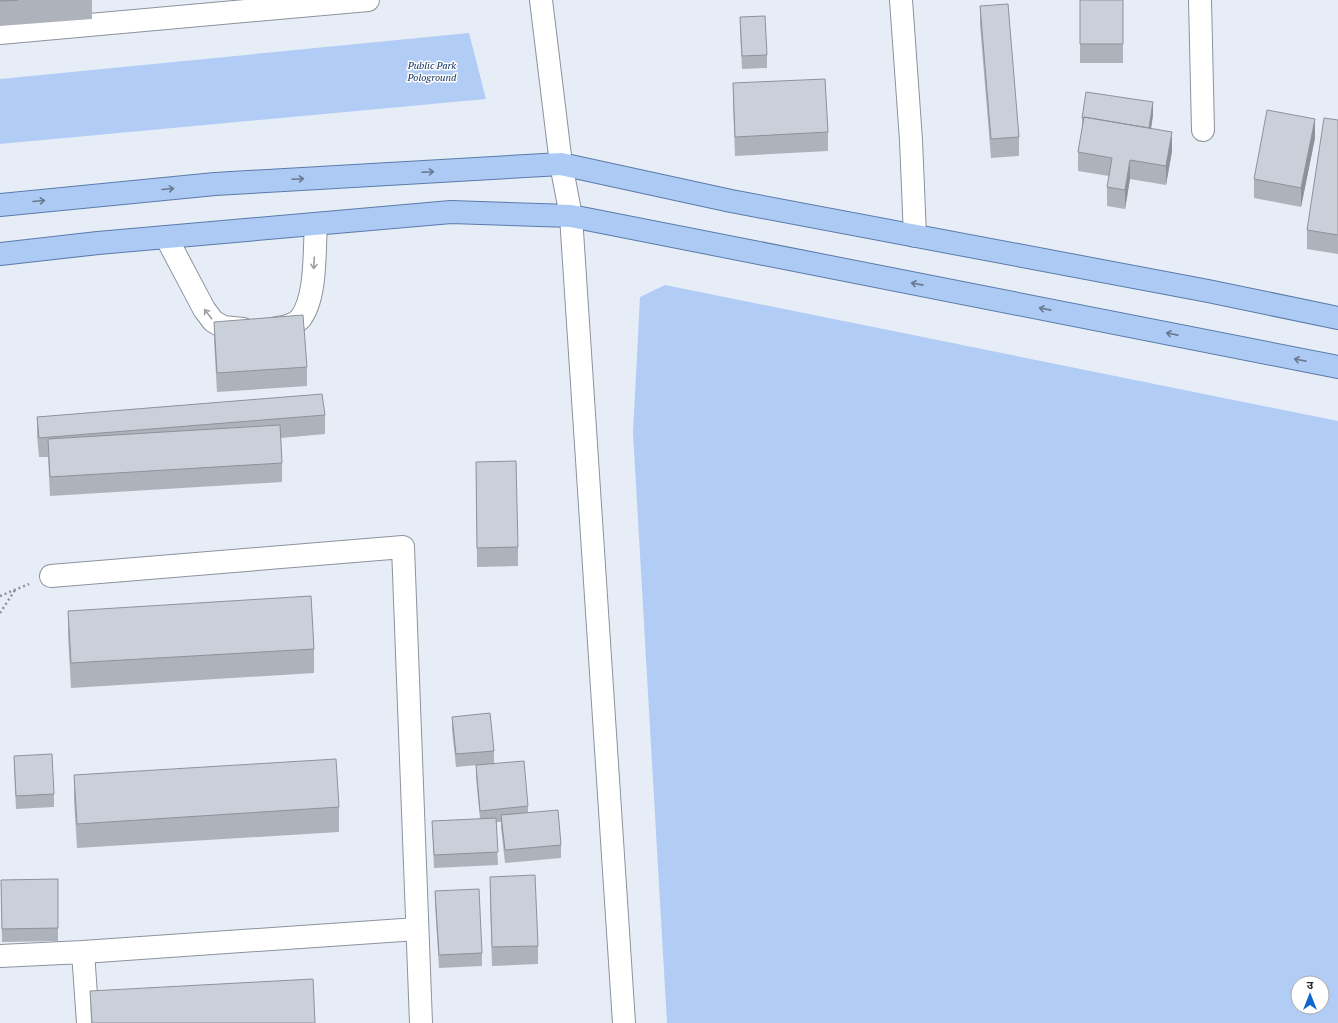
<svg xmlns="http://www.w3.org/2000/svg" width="1338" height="1023" font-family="'PT Serif','Noto Sans Devanagari',serif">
  <rect width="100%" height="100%" fill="#e6edf7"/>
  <path fill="#b1cdf5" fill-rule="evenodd" d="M 469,33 L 486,99 L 0,144 L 0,79 Z
    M 665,285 L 1338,421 L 1338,1023 L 667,1023 L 633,433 L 640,297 ZM 1298,983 L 1322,983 L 1322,1007 L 1298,1007 Z"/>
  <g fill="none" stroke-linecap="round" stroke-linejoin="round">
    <defs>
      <path id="minor" d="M 541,0 L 561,164 L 571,216 L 624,1023
        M 901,0 L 911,140 L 915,236
        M 1200,0 L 1203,130
        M 0,33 L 368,0
        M 166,237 L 204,309 L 213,321 L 223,327 L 243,329
        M 277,328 C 285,327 294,325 300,319 C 317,298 314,250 316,224
        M 51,576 L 403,547 L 421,1023
        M 83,952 L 417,929
        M 0,956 L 83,952 L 88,1023"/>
      <path id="major" d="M 0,205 L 215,184 L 561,164 L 731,201 L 1208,291 L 1338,318
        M 0,254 L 98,243 L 451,212 L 571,216 L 1338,367"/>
    </defs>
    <use href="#minor" stroke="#8c939c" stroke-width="24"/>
    <use href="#major" stroke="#5a7ba9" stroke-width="24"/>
    <path stroke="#8c9198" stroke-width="2.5" stroke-dasharray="2 3" stroke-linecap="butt" d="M 0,596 L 29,584
      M 0,613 L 15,590"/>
    <use href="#minor" stroke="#fff" stroke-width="22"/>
    <use href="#major" stroke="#adcaf4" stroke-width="22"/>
  </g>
  <path fill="#aeb3bb" d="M 0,0 L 92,0 L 92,19 L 0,26 Z
    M 1080,0 L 1123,0 L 1123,63 L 1080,63 Z
    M 980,6 L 1019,137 L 1019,156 L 991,158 L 980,25 Z
    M 740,17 L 767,55 L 767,68 L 742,69 L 740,30 Z
    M 733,83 L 828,132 L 828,151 L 735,156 L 733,102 Z
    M 1153,115 L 1151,129 L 1172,151 L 1166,185 L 1130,179 L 1125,209 L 1107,206 L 1107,187 L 1109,176 L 1078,171 L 1078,152 L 1082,128 L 1082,118 Z
    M 1338,120 L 1338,254 L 1307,249 L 1307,230 Z
    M 1315,138 L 1301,207 L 1254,198 L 1254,179 Z
    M 214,322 L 307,367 L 307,386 L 217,392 L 214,341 Z
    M 325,415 L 325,434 L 281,438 L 282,463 L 282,482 L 50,496 L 48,457 L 39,457 L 37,436 L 37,417 Z
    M 476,462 L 518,547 L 518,566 L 477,567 Z
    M 68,611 L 314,649 L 314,673 L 71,688 L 68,635 Z
    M 452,717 L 494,751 L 494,764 L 528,806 L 528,813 L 561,845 L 561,858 L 505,863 L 501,828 L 501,822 L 496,822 L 498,865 L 434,868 L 432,821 L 480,819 L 476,778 L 476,765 L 477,765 L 456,767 L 452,730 Z
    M 14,756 L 54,794 L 54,807 L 16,809 L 14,769 Z
    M 74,775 L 339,807 L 339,832 L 77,848 L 74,800 Z
    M 490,877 L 538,946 L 538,964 L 492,966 L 490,896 Z
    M 1,880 L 58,928 L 58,941 L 2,942 Z
    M 435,891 L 482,953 L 482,966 L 439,968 L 435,904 Z
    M 90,991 L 315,1023 L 91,1023 Z"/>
  <path fill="#8d9299" d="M 1153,102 L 1153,115 L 1149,141 L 1149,128 Z
    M 1315,119 L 1315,138 L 1301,207 L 1301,188 Z
    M 1172,132 L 1172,151 L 1166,185 L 1166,166 Z
    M 1130,160 L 1130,179 L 1125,209 L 1125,190 Z"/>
  <path fill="#cad0da" stroke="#8d9299" d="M 0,0 L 18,0 L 0,1 Z
    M 1080,0 L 1123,0 L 1123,44 L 1080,44 Z
    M 1008,4 L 1019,137 L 991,139 L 980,6 Z
    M 765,16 L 767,55 L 742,56 L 740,17 Z
    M 825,79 L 828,132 L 735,137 L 733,83 Z
    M 1086,92 L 1153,102 L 1149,128 L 1084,117 L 1084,118 L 1082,118 Z
    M 1267,110 L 1315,119 L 1301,188 L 1254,179 Z
    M 1084,117 L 1172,132 L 1166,166 L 1130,160 L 1125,190 L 1107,187 L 1112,158 L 1078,152 Z
    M 1324,118 L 1338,120 L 1338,235 L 1307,230 Z
    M 303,315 L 307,367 L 217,373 L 214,322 Z
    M 322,394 L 325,415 L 39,438 L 37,417 Z
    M 280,425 L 282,463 L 50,477 L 48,439 Z
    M 516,461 L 518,547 L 477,548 L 476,462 Z
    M 311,596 L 314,649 L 71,663 L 68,611 Z
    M 490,713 L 494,751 L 456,754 L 452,717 Z
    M 52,754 L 54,794 L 16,796 L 14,756 Z
    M 336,759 L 339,807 L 77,824 L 74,775 Z
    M 524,761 L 528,806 L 480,811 L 476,765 Z
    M 558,810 L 561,845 L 505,850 L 501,815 Z
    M 496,818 L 498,852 L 434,855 L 432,821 Z
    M 535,875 L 538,946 L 492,947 L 490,877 Z
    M 58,879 L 58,928 L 2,929 L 1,880 Z
    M 479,889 L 482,953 L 439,955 L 435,891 Z
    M 313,979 L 315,1023 L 92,1023 L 90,991 Z"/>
  <defs><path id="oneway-shaft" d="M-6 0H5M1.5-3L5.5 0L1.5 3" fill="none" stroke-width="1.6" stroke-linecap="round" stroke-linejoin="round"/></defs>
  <g stroke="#6a7990">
    <use href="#oneway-shaft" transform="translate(428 172) rotate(-3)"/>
    <use href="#oneway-shaft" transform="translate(298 179) rotate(-3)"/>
    <use href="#oneway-shaft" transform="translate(168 189) rotate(-5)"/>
    <use href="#oneway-shaft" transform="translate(39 201) rotate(-5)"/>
    <use href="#oneway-shaft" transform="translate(917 284) rotate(-169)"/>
    <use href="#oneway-shaft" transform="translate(1045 309) rotate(-169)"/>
    <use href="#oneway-shaft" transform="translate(1172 334) rotate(-169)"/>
    <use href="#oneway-shaft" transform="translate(1300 360) rotate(-169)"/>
  </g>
  <g stroke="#9d9ea0">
    <use href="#oneway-shaft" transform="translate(314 263) rotate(93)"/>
    <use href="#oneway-shaft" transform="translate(208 314) rotate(-128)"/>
  </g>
  <g text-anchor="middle" stroke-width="3" stroke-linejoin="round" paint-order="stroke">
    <g font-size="10" font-style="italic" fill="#092d5c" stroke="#fff">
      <text x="432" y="69">Public Park<tspan x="432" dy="12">Pologround</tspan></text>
    </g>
  </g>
  <g transform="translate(1310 995)"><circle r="19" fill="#ffffff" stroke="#a8a9ab"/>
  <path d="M0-3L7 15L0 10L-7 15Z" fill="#1066d0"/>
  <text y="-6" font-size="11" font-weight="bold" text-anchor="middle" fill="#26282c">उ</text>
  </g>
</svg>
